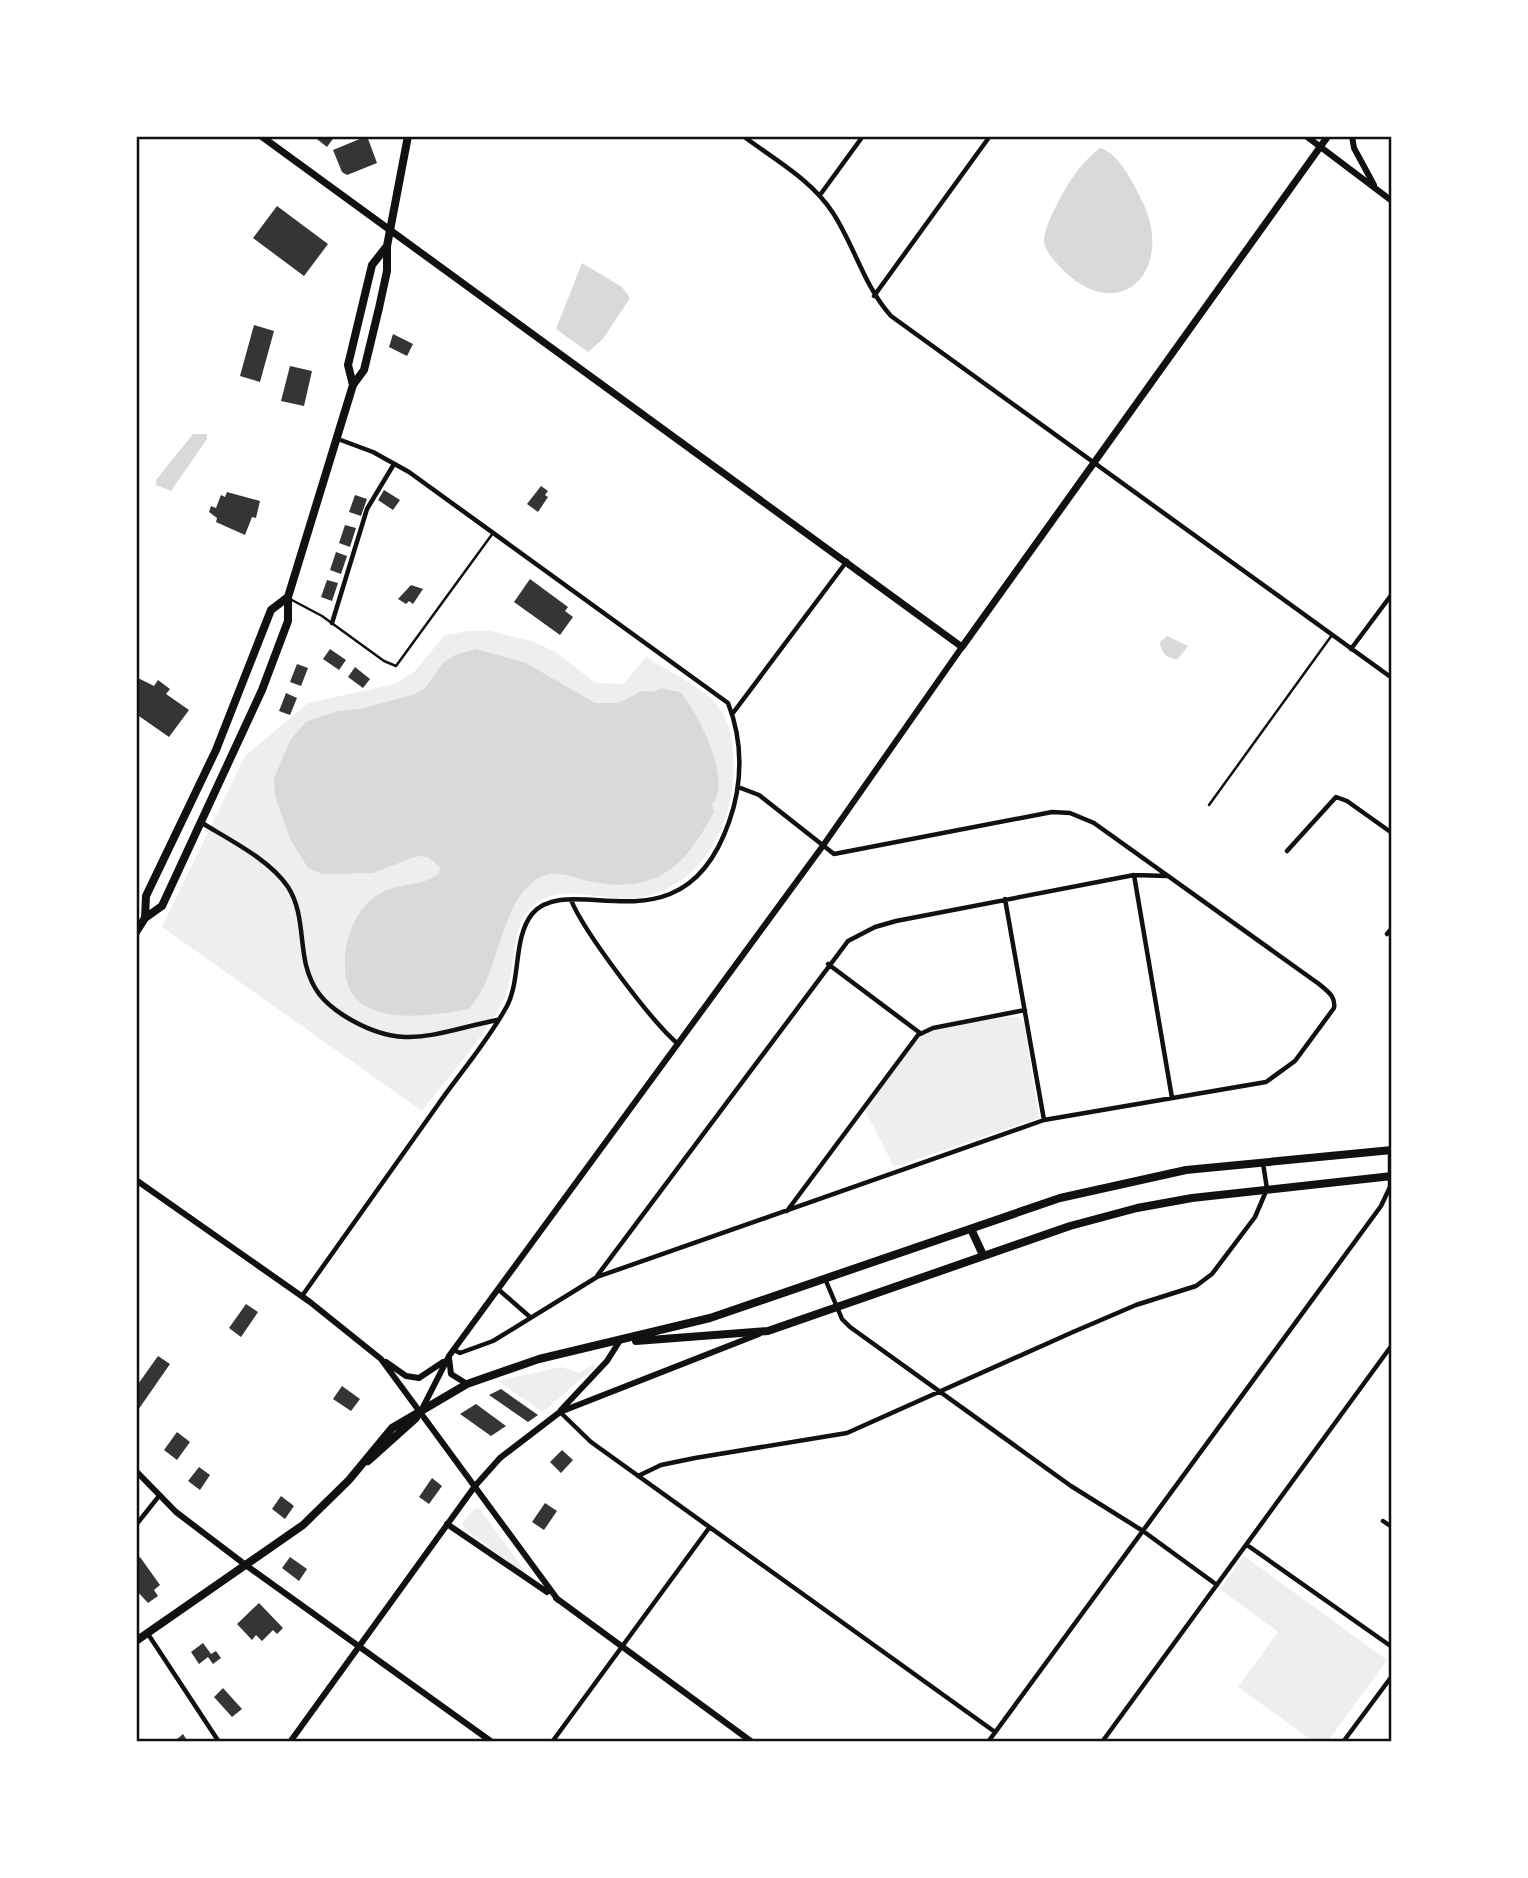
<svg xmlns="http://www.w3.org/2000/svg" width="1528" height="1878" font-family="'Asap Condensed',sans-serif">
  <rect width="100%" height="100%" fill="#fff"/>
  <path fill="#eee" d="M 468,631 L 491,631 L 534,642 L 556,652 L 595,683 L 624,684 L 646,657 C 707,695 738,698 733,779 C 729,836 696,888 638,898 C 605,903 563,881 534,905 C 509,925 517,967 506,994 C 492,1029 445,1080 422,1111 L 162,927 L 245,756 L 308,703 L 395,684 L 414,672 L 445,635 Z
    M 1005,1016 L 1019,1017 L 1024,1023 L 1039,1118 L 894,1167 L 865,1110 C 882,1087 900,1049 926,1034 C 948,1022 981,1021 1005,1016 Z
    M 593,1364 L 595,1367 L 543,1412 L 498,1381 L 561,1367 L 580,1373 Z
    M 479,1508 L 526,1573 L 526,1575 L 465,1529 L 462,1524 L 474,1509 Z
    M 1244,1556 L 1387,1660 L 1328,1741 L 1313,1741 L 1238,1687 L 1278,1632 L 1220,1589 Z"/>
  <path fill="#d9d9d9" d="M 1100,148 C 1120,153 1135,187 1144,205 C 1174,273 1118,326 1062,269 C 1055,261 1046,253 1044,242 C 1043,232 1053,212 1058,202 C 1070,180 1080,164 1100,148 Z
    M 582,263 L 622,287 L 630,298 L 603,339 L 588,352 L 556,329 Z
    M 193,434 L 207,434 L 207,439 L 171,491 L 156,485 L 156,480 Z
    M 1167,636 L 1188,646 L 1178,659 C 1167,659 1161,653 1160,642 Z
    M 476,649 L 526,663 L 595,703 L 618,703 L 642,691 L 653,692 L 661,688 L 680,692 C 698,712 733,781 712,805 L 714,812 C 684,868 656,895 588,881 C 571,877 554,868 537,879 C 499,903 500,976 469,1009 C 423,1017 340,1031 345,958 C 346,939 353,918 367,904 C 392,878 415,891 439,874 L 440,867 L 428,857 L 417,856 L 373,873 L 322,874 L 308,868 L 290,839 L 275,796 L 274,778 L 291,739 L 306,722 L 337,711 L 360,709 L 412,695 L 425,689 L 442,664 L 455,655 Z"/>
  <path fill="#353535" d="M 313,136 L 335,136 L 327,147 Z
    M 367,136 L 377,163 L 347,175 L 342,172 L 333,150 Z
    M 277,206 L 328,244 L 304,276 L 253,238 Z
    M 254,325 L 274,331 L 260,382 L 240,376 Z
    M 393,334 L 413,344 L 407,356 L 389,347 Z
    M 290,366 L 312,371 L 304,406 L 281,401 Z
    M 541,486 L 548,491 L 545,495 L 548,497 L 538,512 L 527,504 Z
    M 384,490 L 400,500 L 393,510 L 378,500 Z
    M 227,492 L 260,501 L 256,518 L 252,517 L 245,535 L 216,522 L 217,518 L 209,512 L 211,506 L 216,508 L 221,495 L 225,497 Z
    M 355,495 L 367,499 L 361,516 L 349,512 Z
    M 345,525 L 356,528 L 350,547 L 339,543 Z
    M 336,552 L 347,556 L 341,574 L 330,570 Z
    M 530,579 L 568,607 L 565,611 L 573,617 L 560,635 L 514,602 Z
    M 327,580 L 338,583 L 332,601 L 321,597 Z
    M 411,585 L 423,589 L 413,604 L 409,601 L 406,604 L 398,599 Z
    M 330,649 L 346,660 L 339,670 L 323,659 Z
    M 297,664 L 308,668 L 301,686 L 290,682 Z
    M 355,667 L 370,679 L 363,688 L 348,677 Z
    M 136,677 L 154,686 L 158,680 L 170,689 L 166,694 L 189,710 L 169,737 L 136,714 Z
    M 286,693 L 297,698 L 290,715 L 279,711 Z
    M 246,1304 L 258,1312 L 241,1337 L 229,1328 Z
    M 158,1356 L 170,1364 L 136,1413 L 136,1387 Z
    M 342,1386 L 360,1399 L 351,1411 L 333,1399 Z
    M 501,1389 L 538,1415 L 528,1422 L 489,1395 Z
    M 476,1404 L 506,1426 L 491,1436 L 460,1414 Z
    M 177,1432 L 190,1442 L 177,1460 L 164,1450 Z
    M 562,1450 L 573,1460 L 561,1473 L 550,1462 Z
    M 199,1467 L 210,1475 L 200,1490 L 188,1481 Z
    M 432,1478 L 442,1486 L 429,1504 L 419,1497 Z
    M 281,1496 L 294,1506 L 285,1519 L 272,1509 Z
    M 545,1503 L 557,1511 L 544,1530 L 532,1522 Z
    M 140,1557 L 160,1585 L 154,1590 L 158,1596 L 148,1603 L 136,1590 L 136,1559 Z
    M 290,1557 L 307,1569 L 299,1581 L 282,1568 Z
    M 259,1603 L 283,1628 L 277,1634 L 273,1630 L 262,1641 L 256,1635 L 252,1640 L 237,1624 Z
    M 203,1643 L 211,1654 L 216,1651 L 221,1658 L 213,1664 L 208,1657 L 199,1664 L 191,1652 Z
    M 223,1688 L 242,1709 L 232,1717 L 214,1697 Z
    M 183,1734 L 188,1742 L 177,1742 L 176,1740 Z"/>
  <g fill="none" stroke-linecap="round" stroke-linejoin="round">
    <path stroke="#111" stroke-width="2.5" d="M 290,599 L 322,616 L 384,661 L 396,666 L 493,533
      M 1209,805 L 1332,635"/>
    <path stroke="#111" stroke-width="4.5" d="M 743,136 C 774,159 812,180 833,213 C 855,247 864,286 891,316 L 1392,678
      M 820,195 L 863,136
      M 874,296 L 990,136
      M 332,623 L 367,509 L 394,464
      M 1351,649 L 1392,594
      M 733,713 L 847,561
      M 202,823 C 230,840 270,860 288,887 C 303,910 300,940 306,965 C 312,989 323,1002 343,1015 C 403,1053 433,1033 497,1020
      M 1287,851 L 1336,797 L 1347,801 L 1392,833
      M 1134,875 L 1172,1098
      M 1005,899 L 1044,1120
      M 571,900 C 584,932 652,1022 678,1044
      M 1387,934 L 1392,928
      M 828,964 L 920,1033
      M 787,1211 L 918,1035 L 933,1028 L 1025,1010
      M 597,1276 L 848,941 L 875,927 L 896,921 L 1134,875 L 1167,876
      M 826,1281 L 842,1319 L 850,1327 L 1071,1486 L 1143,1531 L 1217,1585
      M 499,1290 L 530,1317
      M 302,1296 C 347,1233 392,1169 437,1106 C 460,1073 488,1041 507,1006 C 521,979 513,938 532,914 C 571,868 682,957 729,822 C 743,783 743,741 728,703 L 409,472 L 373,452 L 338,439
      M 454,1350 L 460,1353 L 493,1341 L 597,1277 L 1044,1120 L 1266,1082 L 1295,1061 L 1334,1008 C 1336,996 1327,991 1319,984 L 1094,823 L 1070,813 L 1052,812 L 834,854 L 759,795 L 738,787
      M 560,1412 L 591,1442 L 995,1732
      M 638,1476 L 661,1465 L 695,1458 L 847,1433 L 1073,1332 L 1136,1305 L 1196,1286 L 1212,1274 L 1255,1217 L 1267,1189 L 1263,1163
      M 1383,1521 L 1392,1527
      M 136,1525 L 159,1496
      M 1247,1545 L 1392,1647
      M 148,1634 L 219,1742
      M 552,1742 L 709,1528
      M 988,1742 L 1381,1206 L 1390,1187 L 1390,1150
      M 1102,1742 L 1392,1345
      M 1343,1742 L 1392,1676"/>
    <path stroke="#111" stroke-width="6" d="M 1306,136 L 1392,201
      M 1352,136 L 1354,148 L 1374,185
      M 136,1180 L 310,1302 L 381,1359 L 558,1600
      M 449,1358 L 451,1374 L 467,1384
      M 386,1362 L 406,1376 L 419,1378 L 443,1362
      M 561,1410 L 607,1361 L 619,1342
      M 421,1411 L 449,1356 L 822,847 L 962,647
      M 136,1471 L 176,1512 L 247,1566 L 492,1742
      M 447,1524 L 547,1592
      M 556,1598 L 752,1742
      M 290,1742 L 475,1486 L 500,1458 L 560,1412 L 759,1334"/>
    <path stroke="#111" stroke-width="7" d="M 261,136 L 962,647 L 1328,136"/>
    <path stroke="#111" stroke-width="8" d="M 353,385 L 348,365 L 372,265 L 387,246
      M 145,918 L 162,906 L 262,690 L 288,621 L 288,597 L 353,385 L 364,370 L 379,308 L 387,271 L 387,246 L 408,136
      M 136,932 L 145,918 L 146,896 L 216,750 L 271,610 L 288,597
      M 971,1229 L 983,1255
      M 636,1341 L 768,1331 L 1070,1226 L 1137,1208 L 1192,1198 L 1392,1176
      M 368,1461 L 416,1418
      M 136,1641 L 303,1525 L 349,1480 L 392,1428 L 467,1384 L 539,1359 L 710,1318 L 1060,1198 L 1186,1170 L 1392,1150"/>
  </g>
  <rect width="1528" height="1878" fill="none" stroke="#ffffff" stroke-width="276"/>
  <rect x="138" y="138" width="1252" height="1602" fill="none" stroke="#111" stroke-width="2.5"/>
</svg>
